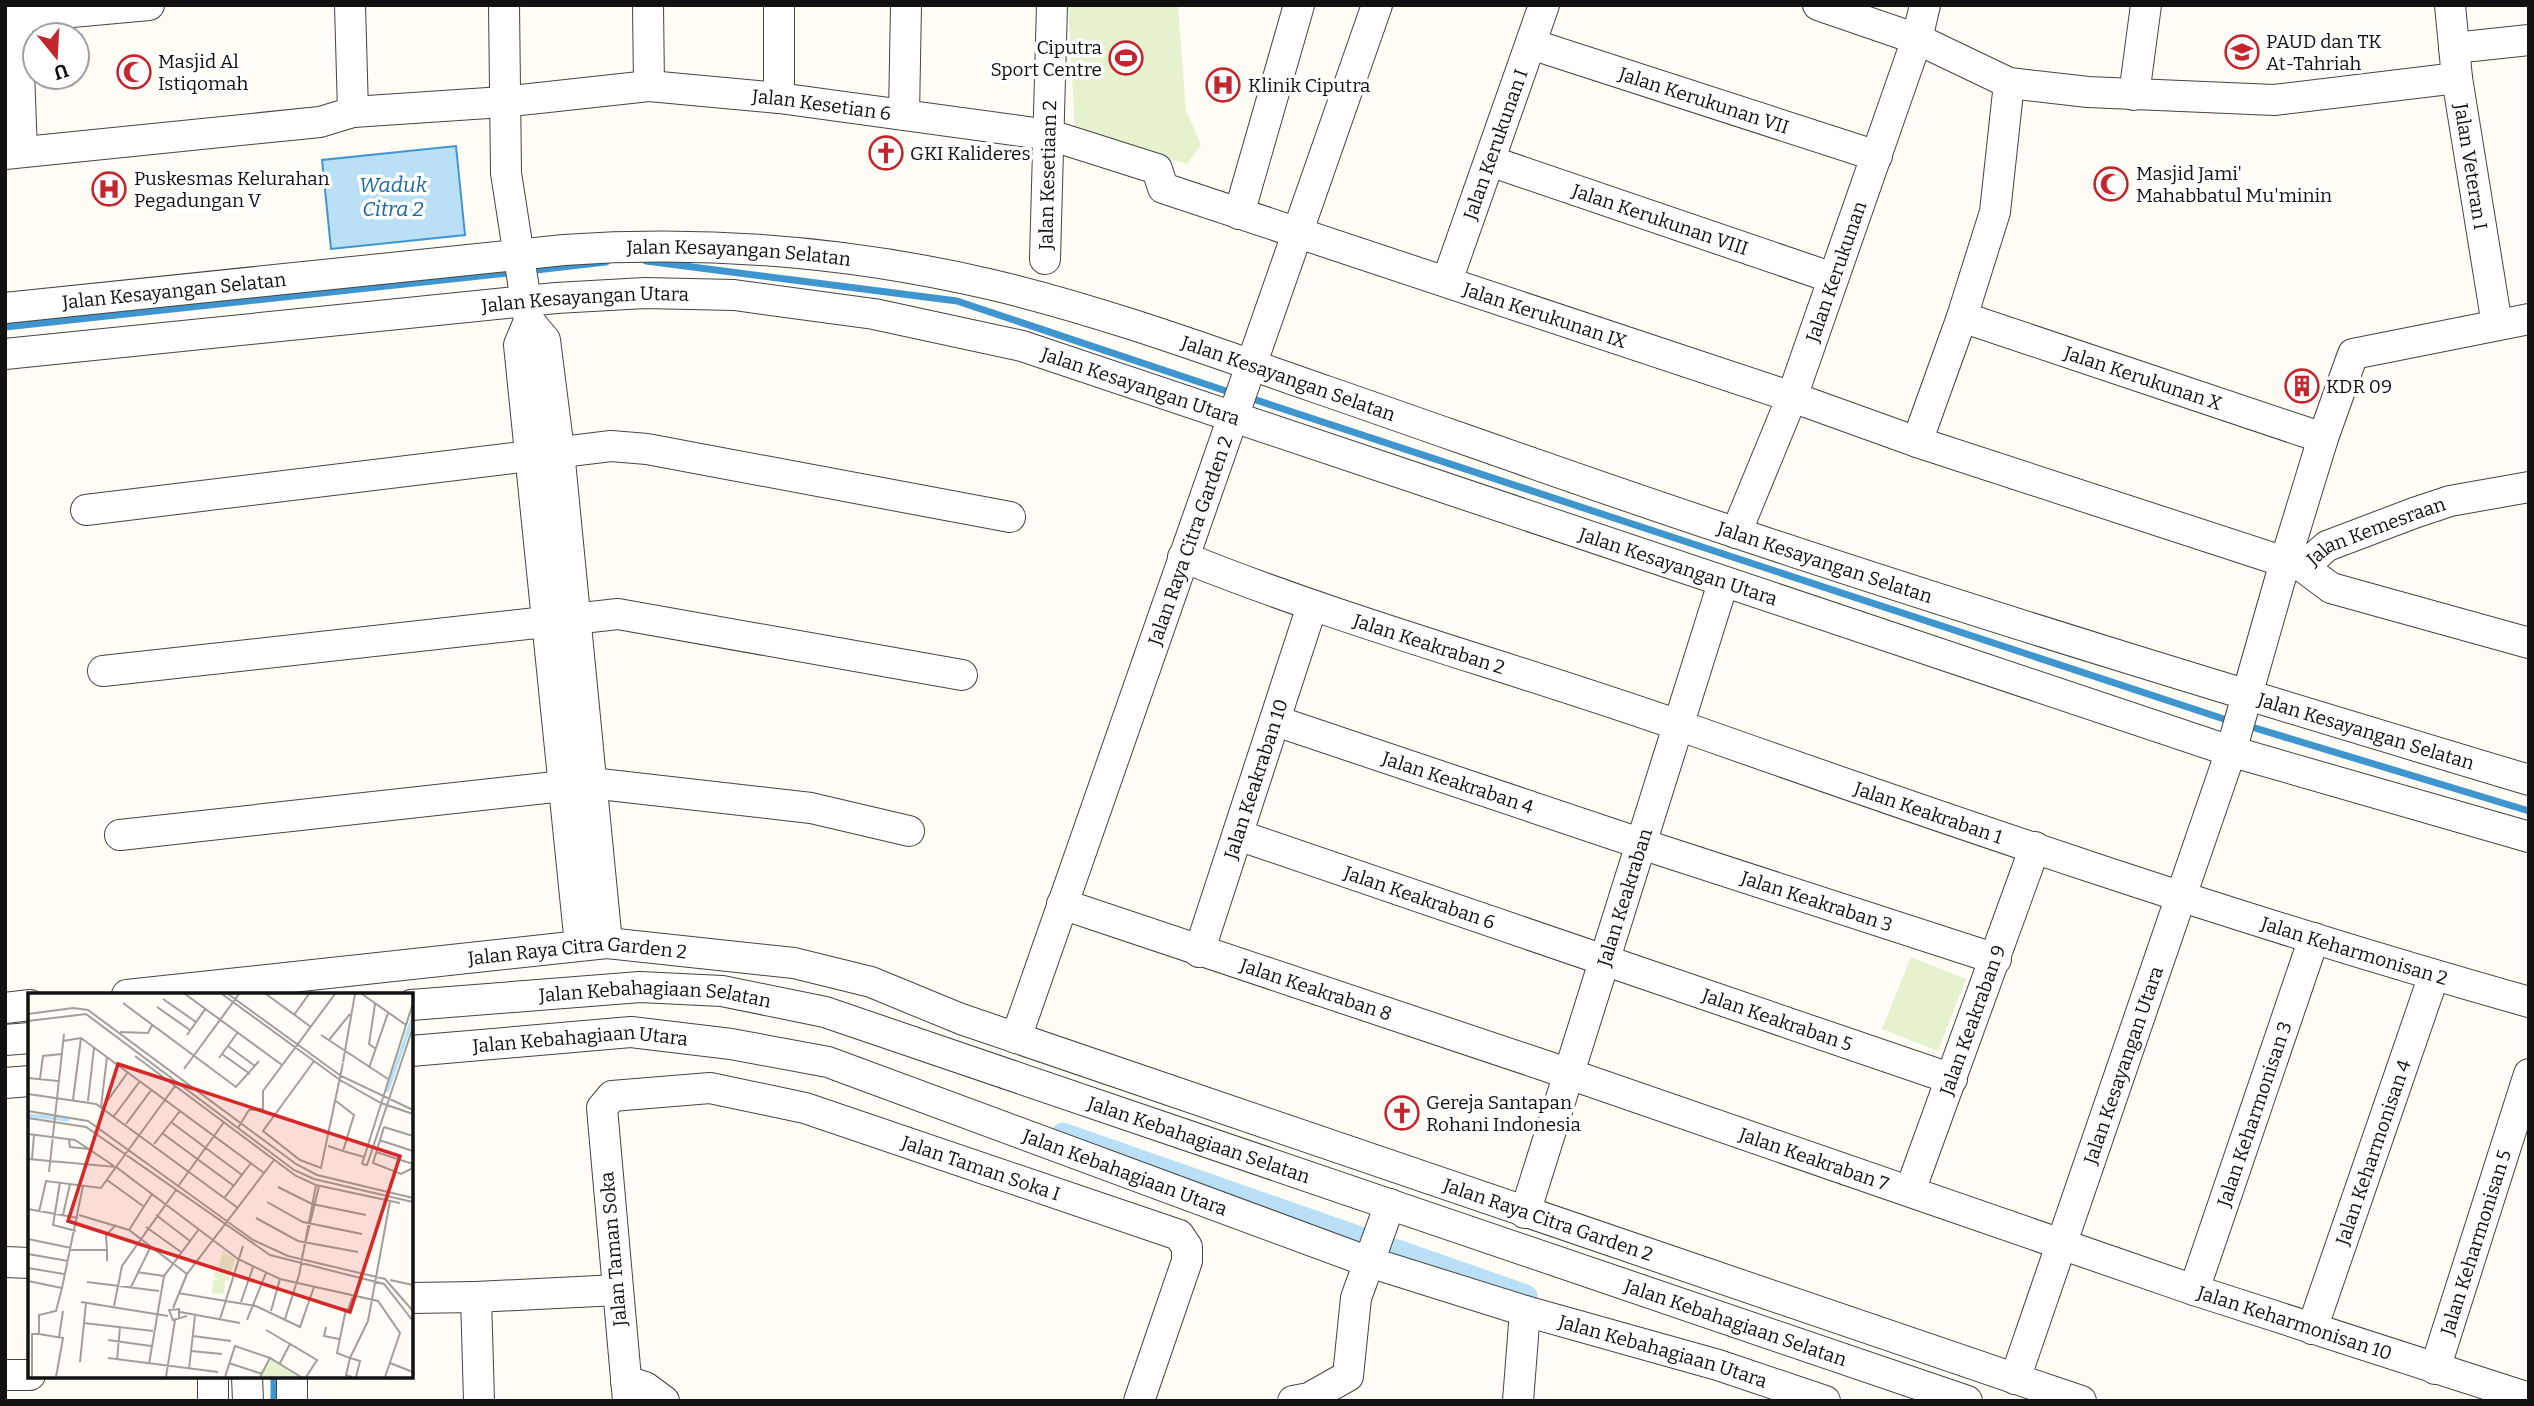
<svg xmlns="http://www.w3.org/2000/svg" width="2534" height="1406" font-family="Bitter,serif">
  <rect width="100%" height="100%" fill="#fffdf5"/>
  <path fill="#e6f2cf" d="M 1068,5 L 1178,5 L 1186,110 L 1201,145 L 1187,164 L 1075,131 Z
    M 1911,957 L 1966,979 L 1938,1051 L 1882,1029 Z"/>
  <path fill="#b9e0f7" stroke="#3f96cf" stroke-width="2" d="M 456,146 L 465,235 L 331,249 L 322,160 Z"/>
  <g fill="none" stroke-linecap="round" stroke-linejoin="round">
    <path stroke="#3f96cf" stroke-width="7" d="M 646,261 L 957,301 L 1232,393
      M 527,271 L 606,262
      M 5,327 L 516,272
      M 1247,397 L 2233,722
      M 2245,725 L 2529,811
      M 274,1376 L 274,1401"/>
    <path stroke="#b9e0f7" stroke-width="23" d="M 1063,1134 L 1526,1296"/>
    <defs>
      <g id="minor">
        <path d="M 350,5 L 353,112"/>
        <path d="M 504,5 L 506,173 L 529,321 L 545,340 L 559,451 L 607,943"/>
        <path d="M 648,5 L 649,86"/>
        <path d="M 1818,5 L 1917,39 L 2009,83 L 2088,92 L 2274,100 L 2457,78"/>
        <path id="s1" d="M 2450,5 L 2457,78 L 2497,325"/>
        <path id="s2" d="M 1531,44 L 1877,156"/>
        <path d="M 2454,48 L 2529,40"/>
        <path d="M 2134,95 L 2146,5"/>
        <path d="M 779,98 L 779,5"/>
        <path d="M 904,115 L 906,5"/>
        <path d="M 22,152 L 17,17 L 149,5"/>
        <path id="s3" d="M 5,154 L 320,122 L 353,112 L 503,102 L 649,86 L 779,98 L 1050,135 L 1157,169 L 1163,188 L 1792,397 L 1917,442 L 2285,562 L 2323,438 L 2353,354 L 2529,319"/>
        <path id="s4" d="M 1490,161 L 1833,278"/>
        <path d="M 1239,214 L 1299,5"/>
        <path id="s5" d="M 1045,259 L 1052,5"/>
        <path id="s6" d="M 1447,281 L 1544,5"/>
        <path id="s7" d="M 5,308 L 564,250 C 708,240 852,252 993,285 C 1106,312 1216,353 1326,391 C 1462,438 1597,487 1734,532 C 1997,620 2263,700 2529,780"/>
        <path id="s8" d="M 1962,317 L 2323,438"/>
        <path d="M 529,321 L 519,345 L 580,945"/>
        <path id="s9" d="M 5,354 L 556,298 L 645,293 L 734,295 L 874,314 L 1022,346 L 2230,751 L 2529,837"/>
        <path d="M 1917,442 L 1962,317 L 1995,212 L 2009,83"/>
        <path d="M 86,510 L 611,446 L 647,449 L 1010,517"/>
        <path id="s10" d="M 1736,533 L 1792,397 L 1917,39 L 1925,5"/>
        <path id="s11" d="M 1183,557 C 1344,622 1512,667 1675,724 C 1958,824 2241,921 2529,1002"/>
        <path d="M 2303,567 L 2331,588 L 2529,643"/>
        <path d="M 103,671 L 618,614 L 962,675"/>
        <path id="s12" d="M 1276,721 L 1660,850 L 1996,959"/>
        <path d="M 120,835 L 591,783 L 811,808 L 909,831"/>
        <path id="s13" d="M 1238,835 L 1952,1079"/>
        <path id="s14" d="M 1062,904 L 1546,1066 L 2194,1290 L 2529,1398"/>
        <path id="s15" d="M 1199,952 L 1312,606"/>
        <path id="s16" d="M 127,995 L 607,943 L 794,963 L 871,982 L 961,1019 L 2081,1401"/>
        <path id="s17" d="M 411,1005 L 640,987 L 722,991 L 825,1012 L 1967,1401"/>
        <path d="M 5,1008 L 30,1005"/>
        <path id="s18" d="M 1016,1038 L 1377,5"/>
        <path d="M 5,1040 L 30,1038"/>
        <path id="s19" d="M 411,1051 L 631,1032 L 731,1044 L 828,1062 L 1369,1262 L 1525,1311 L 1718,1365 L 1825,1401"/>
        <path d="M 5,1083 L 30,1081"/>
        <path id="s20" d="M 1910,1191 L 2035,847"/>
        <path id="s21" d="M 1525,1213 L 1723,583"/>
        <path d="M 5,1262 L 30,1263"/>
        <path id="s22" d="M 2194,1290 L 2314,938"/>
        <path d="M 411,1298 L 476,1297"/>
        <path id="s23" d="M 2312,1329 L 2434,975"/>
        <path id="s24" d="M 2435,1369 L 2529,1074"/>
        <path d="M 5,1375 L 30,1375"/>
        <path d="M 213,1376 L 213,1401"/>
        <path d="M 247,1376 L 248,1401"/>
        <path d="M 292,1376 L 292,1401"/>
        <path id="s25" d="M 2015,1379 L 2232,748 L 2285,562 L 2303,567 L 2327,546 L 2414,513 L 2450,501 L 2529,487"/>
        <path d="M 626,1381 L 645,1387 L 664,1401"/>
        <path d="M 479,1401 L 476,1297 L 617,1290"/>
        <path id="s26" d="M 628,1401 L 602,1108 L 612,1096 L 710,1088 L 805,1108 L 1179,1235 L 1187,1247 L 1187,1261 L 1139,1401"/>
        <path d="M 1293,1401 L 1309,1398 L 1348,1376 L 1356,1298 L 1390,1204"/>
        <path d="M 1518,1401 L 1525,1311"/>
      </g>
    </defs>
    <use href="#minor" stroke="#444" stroke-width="32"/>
    <use href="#minor" stroke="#fff" stroke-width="30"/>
  </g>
  <defs>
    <symbol id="school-ring" viewBox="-11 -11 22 22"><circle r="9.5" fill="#fff" stroke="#c4262e" stroke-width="1.5"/><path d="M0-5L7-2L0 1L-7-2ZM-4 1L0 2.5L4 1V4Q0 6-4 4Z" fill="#c4262e"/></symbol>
    <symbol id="stadium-ring" viewBox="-11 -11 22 22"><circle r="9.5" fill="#fff" stroke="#c4262e" stroke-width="1.5"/><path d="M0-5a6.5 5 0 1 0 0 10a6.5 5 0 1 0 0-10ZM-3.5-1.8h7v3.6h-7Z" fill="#c4262e"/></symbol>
    <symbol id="mosque-ring" viewBox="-11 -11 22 22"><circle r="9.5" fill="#fff" stroke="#c4262e" stroke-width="1.5"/><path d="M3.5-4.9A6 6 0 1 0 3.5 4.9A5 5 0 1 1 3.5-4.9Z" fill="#c4262e"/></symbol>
    <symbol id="hospital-ring" viewBox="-11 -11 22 22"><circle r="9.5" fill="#fff" stroke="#c4262e" stroke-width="1.5"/><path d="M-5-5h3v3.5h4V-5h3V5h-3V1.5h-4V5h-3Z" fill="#c4262e"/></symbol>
    <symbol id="church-ring" viewBox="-11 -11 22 22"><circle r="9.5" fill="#fff" stroke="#c4262e" stroke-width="1.5"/><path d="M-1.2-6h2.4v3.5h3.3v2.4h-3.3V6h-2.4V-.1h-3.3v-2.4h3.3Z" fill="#c4262e"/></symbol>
    <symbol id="building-ring" viewBox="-11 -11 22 22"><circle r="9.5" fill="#fff" stroke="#c4262e" stroke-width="1.5"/><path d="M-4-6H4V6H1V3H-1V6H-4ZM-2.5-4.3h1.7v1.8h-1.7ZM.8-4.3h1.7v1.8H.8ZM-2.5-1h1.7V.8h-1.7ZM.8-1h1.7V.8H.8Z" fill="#c4262e"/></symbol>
  </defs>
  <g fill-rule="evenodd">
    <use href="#school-ring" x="2223" y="33" width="38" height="38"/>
    <use href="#stadium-ring" x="1107" y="39" width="38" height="38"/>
    <use href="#mosque-ring" x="115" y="53" width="38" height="38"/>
    <use href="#hospital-ring" x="1204" y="66" width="38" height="38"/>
    <use href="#church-ring" x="867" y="134" width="38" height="38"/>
    <use href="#mosque-ring" x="2092" y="165" width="38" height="38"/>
    <use href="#hospital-ring" x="90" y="170" width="38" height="38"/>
    <use href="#building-ring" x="2283" y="367" width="38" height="38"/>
    <use href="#church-ring" x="1383" y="1094" width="38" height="38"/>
  </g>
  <g text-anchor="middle" stroke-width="7" stroke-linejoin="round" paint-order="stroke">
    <g font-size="19" fill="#111" stroke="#fff" text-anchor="start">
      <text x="2266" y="48">PAUD dan TK<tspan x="2266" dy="22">At-Tahriah</tspan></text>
      <text x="1102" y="54" text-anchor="end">Ciputra<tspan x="1102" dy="22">Sport Centre</tspan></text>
      <text x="158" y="68">Masjid Al<tspan x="158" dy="22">Istiqomah</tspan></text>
      <text x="1248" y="92">Klinik Ciputra</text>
      <text x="910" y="160">GKI Kalideres</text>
      <text x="2136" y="180">Masjid Jami'<tspan x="2136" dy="22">Mahabbatul Mu'minin</tspan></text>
      <text x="134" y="185">Puskesmas Kelurahan<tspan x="134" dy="22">Pegadungan V</tspan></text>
      <text x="2326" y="393">KDR 09</text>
      <text x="1426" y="1109">Gereja Santapan<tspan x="1426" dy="22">Rohani Indonesia</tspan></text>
    </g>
    <g font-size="19" fill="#111" stroke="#fff">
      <text dy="7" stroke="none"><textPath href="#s2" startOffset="182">Jalan Kerukunan VII</textPath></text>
      <text dy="7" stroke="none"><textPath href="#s3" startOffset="822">Jalan Kesetian 6</textPath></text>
      <text dy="7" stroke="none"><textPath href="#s6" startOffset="145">Jalan Kerukunan I</textPath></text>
      <text dy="7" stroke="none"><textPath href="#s1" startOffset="163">Jalan Veteran I</textPath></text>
      <text dy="7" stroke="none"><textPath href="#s5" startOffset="84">Jalan Kesetiaan 2</textPath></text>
      <text dy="7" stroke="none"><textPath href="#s4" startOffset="180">Jalan Kerukunan VIII</textPath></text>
      <text dy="7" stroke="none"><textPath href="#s7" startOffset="737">Jalan Kesayangan Selatan</textPath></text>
      <text dy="7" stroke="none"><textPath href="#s10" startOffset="280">Jalan Kerukunan</textPath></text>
      <text dy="7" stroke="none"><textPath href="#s7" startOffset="170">Jalan Kesayangan Selatan</textPath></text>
      <text dy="7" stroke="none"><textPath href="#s9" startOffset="583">Jalan Kesayangan Utara</textPath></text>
      <text dy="7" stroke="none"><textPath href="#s3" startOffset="1587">Jalan Kerukunan IX</textPath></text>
      <text dy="7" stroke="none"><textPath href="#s8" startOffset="191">Jalan Kerukunan X</textPath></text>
      <text dy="7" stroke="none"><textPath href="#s7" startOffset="1304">Jalan Kesayangan Selatan</textPath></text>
      <text dy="7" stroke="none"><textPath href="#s9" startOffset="1150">Jalan Kesayangan Utara</textPath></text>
      <text dy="7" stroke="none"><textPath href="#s25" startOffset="962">Jalan Kemesraan</textPath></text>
      <text dy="7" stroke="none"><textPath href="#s18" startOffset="527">Jalan Raya Citra Garden 2</textPath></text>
      <text dy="7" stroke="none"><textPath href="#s7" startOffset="1871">Jalan Kesayangan Selatan</textPath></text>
      <text dy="7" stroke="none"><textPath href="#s9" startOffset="1717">Jalan Kesayangan Utara</textPath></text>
      <text dy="7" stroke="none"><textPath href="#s11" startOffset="261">Jalan Keakraban 2</textPath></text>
      <text dy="7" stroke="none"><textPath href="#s7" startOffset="2438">Jalan Kesayangan Selatan</textPath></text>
      <text dy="7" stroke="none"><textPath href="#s15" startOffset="182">Jalan Keakraban 10</textPath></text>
      <text dy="7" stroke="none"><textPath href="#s12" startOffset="192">Jalan Keakraban 4</textPath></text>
      <text dy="7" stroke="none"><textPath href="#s11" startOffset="788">Jalan Keakraban 1</textPath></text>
      <text dy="7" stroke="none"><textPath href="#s13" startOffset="192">Jalan Keakraban 6</textPath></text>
      <text dy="7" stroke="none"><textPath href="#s21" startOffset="331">Jalan Keakraban</textPath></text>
      <text dy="7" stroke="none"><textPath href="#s12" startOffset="570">Jalan Keakraban 3</textPath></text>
      <text dy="7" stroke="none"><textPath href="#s11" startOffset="1236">Jalan Keharmonisan 2</textPath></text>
      <text dy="7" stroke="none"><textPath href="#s16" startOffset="453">Jalan Raya Citra Garden 2</textPath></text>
      <text dy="7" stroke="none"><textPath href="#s14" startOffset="268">Jalan Keakraban 8</textPath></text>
      <text dy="7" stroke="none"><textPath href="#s17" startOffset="245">Jalan Kebahagiaan Selatan</textPath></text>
      <text dy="7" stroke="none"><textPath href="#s13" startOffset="570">Jalan Keakraban 5</textPath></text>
      <text dy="7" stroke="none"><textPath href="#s20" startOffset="182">Jalan Keakraban 9</textPath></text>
      <text dy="7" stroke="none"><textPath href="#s19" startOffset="170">Jalan Kebahagiaan Utara</textPath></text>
      <text dy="7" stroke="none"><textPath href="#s25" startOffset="332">Jalan Kesayangan Utara</textPath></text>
      <text dy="7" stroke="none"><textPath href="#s22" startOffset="186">Jalan Keharmonisan 3</textPath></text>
      <text dy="7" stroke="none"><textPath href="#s17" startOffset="812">Jalan Kebahagiaan Selatan</textPath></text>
      <text dy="7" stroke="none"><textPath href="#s23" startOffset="187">Jalan Keharmonisan 4</textPath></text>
      <text dy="7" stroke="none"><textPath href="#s14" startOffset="794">Jalan Keakraban 7</textPath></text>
      <text dy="7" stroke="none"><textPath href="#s26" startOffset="691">Jalan Taman Soka I</textPath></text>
      <text dy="7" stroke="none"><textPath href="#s19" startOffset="737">Jalan Kebahagiaan Utara</textPath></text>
      <text dy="7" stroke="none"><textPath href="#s16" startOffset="1468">Jalan Raya Citra Garden 2</textPath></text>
      <text dy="7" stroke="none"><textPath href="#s24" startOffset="133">Jalan Keharmonisan 5</textPath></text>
      <text transform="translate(613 1249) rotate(-95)" y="7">Jalan Taman Soka</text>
      <text dy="7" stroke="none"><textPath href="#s17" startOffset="1379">Jalan Kebahagiaan Selatan</textPath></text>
      <text dy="7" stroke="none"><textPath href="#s14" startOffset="1302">Jalan Keharmonisan 10</textPath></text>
      <text dy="7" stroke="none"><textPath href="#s19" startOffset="1304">Jalan Kebahagiaan Utara</textPath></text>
    </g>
    <g font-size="21" font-style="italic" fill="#1768a6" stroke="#fff">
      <text x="393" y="192">Waduk<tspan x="393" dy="24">Citra 2</tspan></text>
    </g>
  </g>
  <g transform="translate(28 993)">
    <rect width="385" height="385" fill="#fffdf5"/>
    <path d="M 195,258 L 207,266 L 201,287 L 197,287 L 196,301 L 184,300 L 185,287 L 192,287 L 186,285 L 186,278 L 190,277 ZM 243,366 L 270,384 L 233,384 Z" fill="#e6f2cf"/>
    <path fill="none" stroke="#b9e0f7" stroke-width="3.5" d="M 359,99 L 385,24M 0,122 L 41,127"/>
    <path fill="none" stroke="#a09f9a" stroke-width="2" d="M 157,1 L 254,72M 194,1 L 312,87 L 353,110 L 385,121M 200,1 L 313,83 L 385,117M 238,1 L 283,34M 334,1 L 378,32M 135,6 L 168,29M 95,10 L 208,94 L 231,68M 347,11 L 341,51 L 348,56M 129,14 L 162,37M 0,21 L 45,15 L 60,17 L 268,171 L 289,182 L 385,205M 266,22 L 281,1M 0,28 L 58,21 L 266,177 L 286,186 L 385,209M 92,39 L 120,40 L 124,32M 159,42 L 178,15M 293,42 L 360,86M 301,47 L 322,21M 35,48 L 53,45 L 236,180M 200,53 L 227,73M 194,61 L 222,81M 107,63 L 268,183 L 288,192 L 372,210M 191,65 L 210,39M 286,68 L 235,138 L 272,167 L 293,175 L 315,70M 315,69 L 327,1M 341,75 L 360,20M 156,76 L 211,1M 0,85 L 30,88M 12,86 L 15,63 L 34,61M 0,101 L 68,111 L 210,215M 45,107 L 53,45M 60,108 L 66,55M 73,114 L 79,64M 75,114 L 100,79M 0,118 L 60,128 L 225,247 L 260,263 L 357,286 L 385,318M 86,123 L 112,88M 0,125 L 58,134 L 242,262 L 356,291 L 385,328M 143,129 L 214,182M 98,131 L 124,96M 356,134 L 345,170 L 373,181 L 383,176 L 385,168M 356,134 L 385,143M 210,135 L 221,117 L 235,116 L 235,98 L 307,1M 134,140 L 206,193M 0,141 L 47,147 L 86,173M 41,147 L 42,154 L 61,156M 351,147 L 385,158M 126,151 L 152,118M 300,153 L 315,158 L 326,122 L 308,108M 315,158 L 336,164M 348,159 L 385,171M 0,166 L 88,174 L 147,93M 4,166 L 6,142M 334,171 L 385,10M 334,171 L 339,172 L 385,34M 21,179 L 36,41M 79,187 L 115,213M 32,189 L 25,232 L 48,238M 151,192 L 196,129M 250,194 L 284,211 L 338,222M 197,204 L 223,170M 239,209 L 275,229 L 334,241M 0,216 L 50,225M 11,219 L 18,188 L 73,195 L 88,174 L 210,266 L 252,286 L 350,308 L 372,340 L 357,384M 35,222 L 42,191M 51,222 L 101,237 L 159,281M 128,222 L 162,248M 228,225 L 270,248 L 330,259M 118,234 L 153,259M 101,237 L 124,201M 0,246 L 43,255M 43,257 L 79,257 L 79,268M 79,257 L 78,242 L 88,232M 0,261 L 40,268M 274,264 L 291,193M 0,275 L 36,281M 109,279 L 136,283M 362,287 L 385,292M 0,288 L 34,295 L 55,193M 59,289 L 131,298M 103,294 L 122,255M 150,300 L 228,313 L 272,334 L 286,294M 53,309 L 140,323M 213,309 L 225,274M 293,310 L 320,317 L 325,302M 86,313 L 94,273 L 148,197M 145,315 L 159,281 L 246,167M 318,316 L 309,360 L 322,365 L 318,382 L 324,384M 243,318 L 252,286M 152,319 L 212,330M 151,325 L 151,316 L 141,317 L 145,327 L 159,323M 192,326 L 215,253M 257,326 L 271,282 L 288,192M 219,327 L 238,280M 56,330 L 125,338M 298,334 L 296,343 L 311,346M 238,337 L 262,351M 11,341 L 35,345 L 28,384M 11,341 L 11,322 L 28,318 L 34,295M 165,343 L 203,348M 31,344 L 35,318M 80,347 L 123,353M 163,358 L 194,361M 80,365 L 190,379M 89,367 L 92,334M 52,369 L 58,310M 201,370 L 234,381M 252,370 L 262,351 L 289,367 L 278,384M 362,370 L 385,379M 121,371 L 136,283 L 171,236M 161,376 L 167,323M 4,384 L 4,341 L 11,341M 138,384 L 147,327M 197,384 L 207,353 L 242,365 L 273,384M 232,384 L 242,365M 328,384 L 332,368 L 322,365 L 340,328 L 362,208"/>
    <path fill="#d62828" fill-opacity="0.15" stroke="#d62828" stroke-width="3.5" d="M 90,71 L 372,163 L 322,319 L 40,228 Z"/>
    <rect width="385" height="385" fill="none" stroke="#111" stroke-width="3.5"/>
  </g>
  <rect width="2534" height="1406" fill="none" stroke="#111111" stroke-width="14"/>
  <g transform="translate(56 56) rotate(162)"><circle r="33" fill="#ffffff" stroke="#a0a0a0" stroke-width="2"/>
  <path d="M0-5L12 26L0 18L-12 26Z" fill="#c4262e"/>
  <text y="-10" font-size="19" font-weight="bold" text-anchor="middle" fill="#111111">U</text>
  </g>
</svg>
